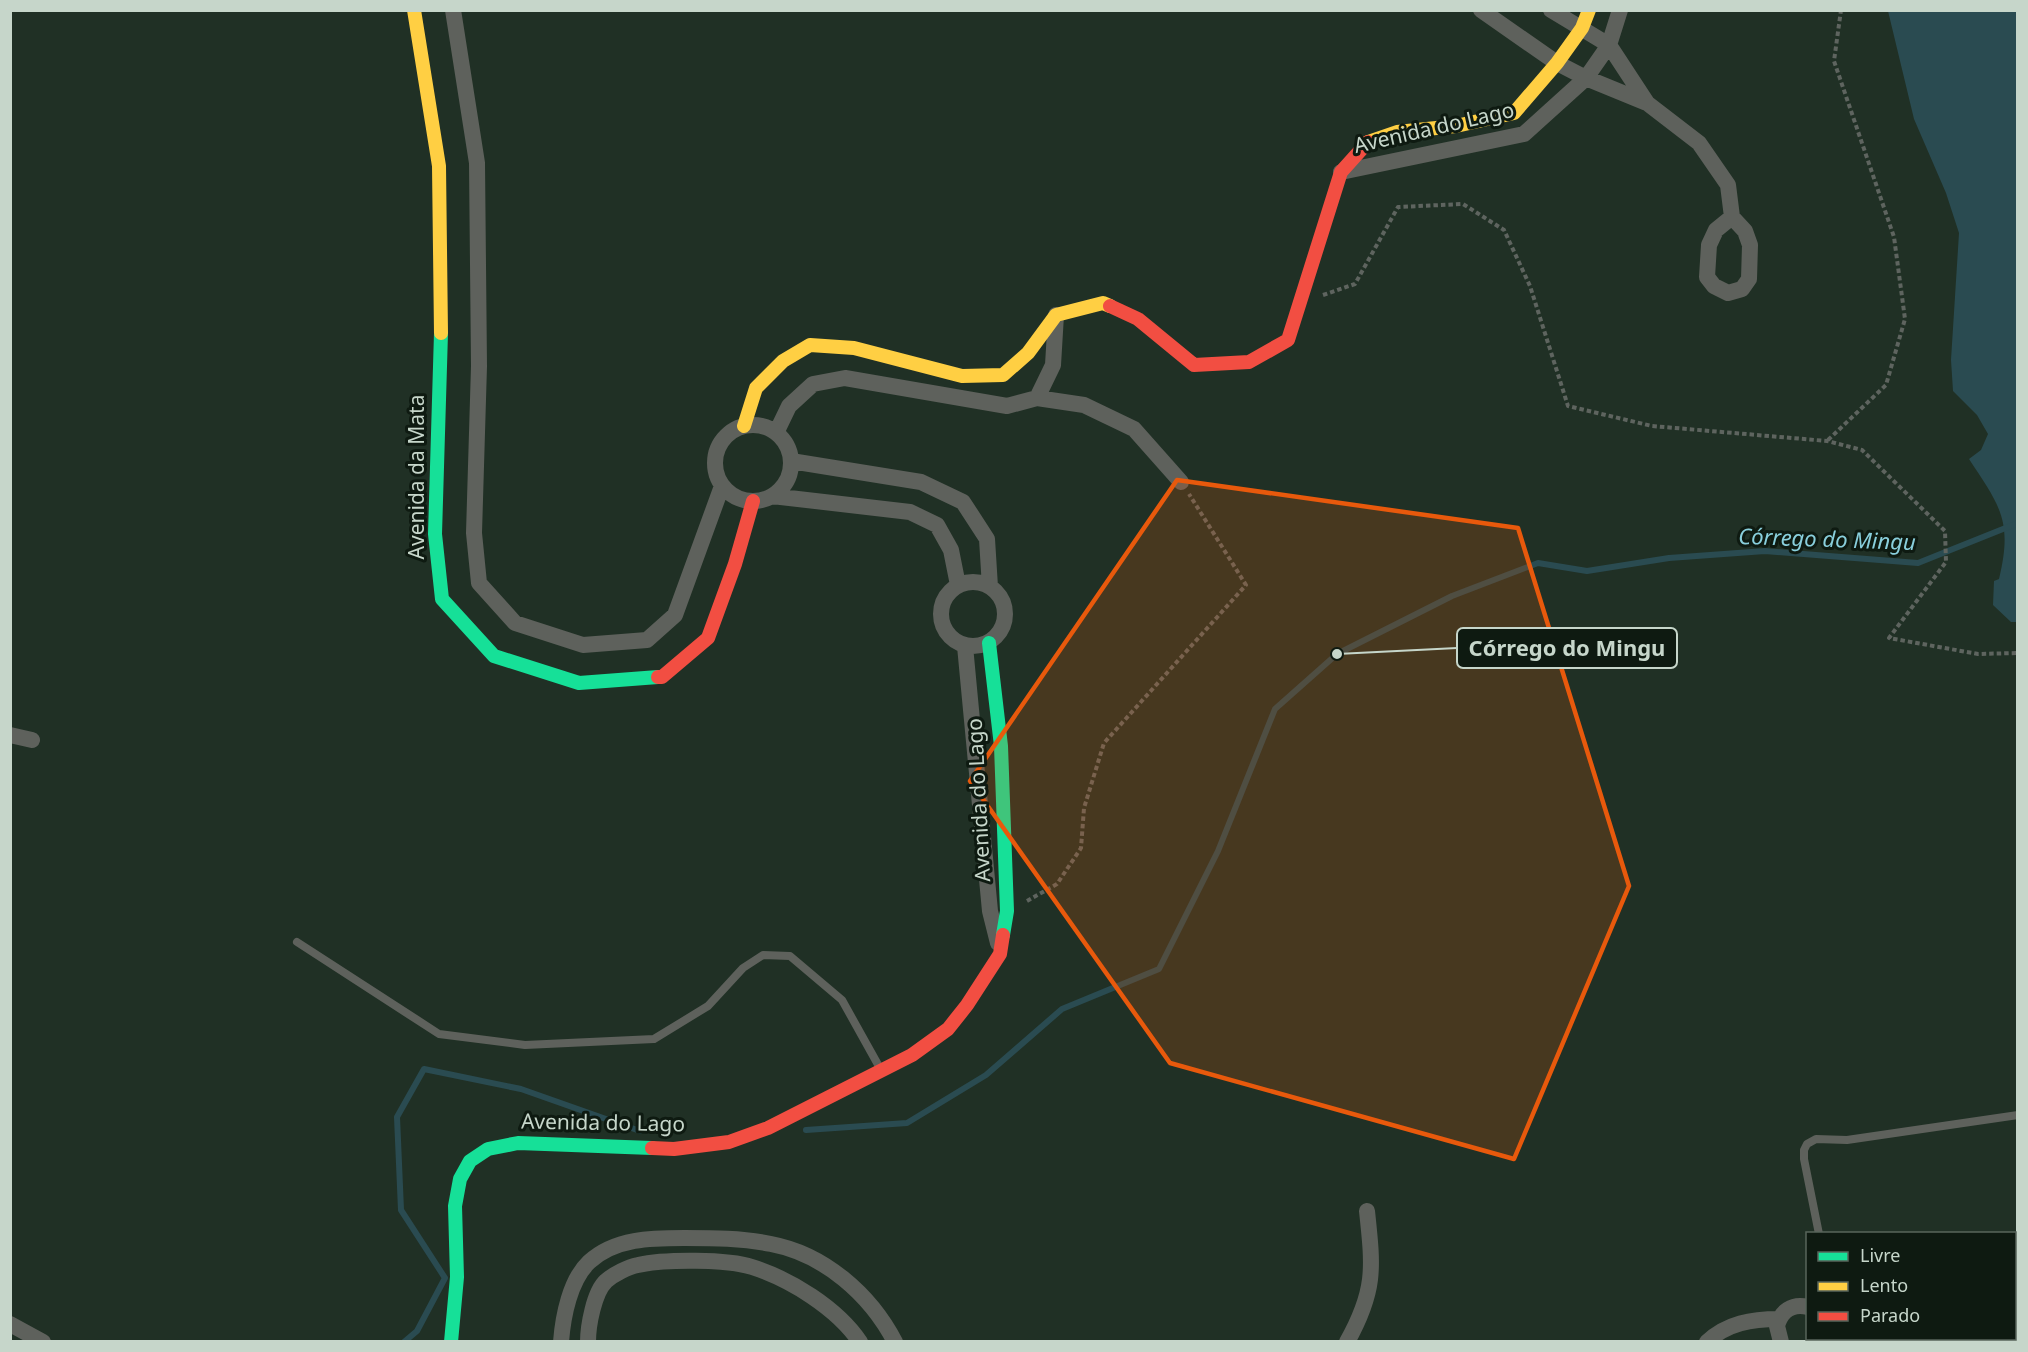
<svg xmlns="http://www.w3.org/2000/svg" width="2028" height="1352" font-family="'Noto Sans',sans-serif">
  <rect width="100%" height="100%" fill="#203025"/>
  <path fill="#2a4b51" d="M 1888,11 L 2017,11 L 2017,622 L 2011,622 L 1993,605 L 1994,581 L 1999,579 C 2013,521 2000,506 1969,459 L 1981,450 L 1988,434 L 1977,415 L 1953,391 L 1951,360 L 1959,233 L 1946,193 L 1914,119 Z"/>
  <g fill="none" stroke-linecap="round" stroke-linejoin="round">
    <path stroke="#2a4b51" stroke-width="6" d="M 806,1130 L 907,1123 L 986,1075 L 1062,1009 L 1159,969 L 1218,851 L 1275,709 L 1337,654 L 1452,596 L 1538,563 L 1587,571 L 1669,558 L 1765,551 L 1918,563 L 2018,523
      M 404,1342 L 417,1331 L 445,1278 L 401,1210 L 397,1117 L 424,1069 L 521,1089 L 640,1131"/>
    <path stroke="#5e645f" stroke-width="4" stroke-dasharray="4.5 3" stroke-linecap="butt" d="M 1323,295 L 1355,284 L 1398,207 L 1463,204 L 1504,230 L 1530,286 L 1568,406 L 1652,426 L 1827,441 L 1862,450 L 1945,531 L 1946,562 L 1889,638 L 1978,654 L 2018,653
      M 1828,440 L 1886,385 L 1905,319 L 1894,237 L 1834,61 L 1841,10
      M 1027,901 L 1057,884 L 1081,848 L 1084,808 L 1104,743 L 1246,585 L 1189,494"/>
    <path stroke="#5e615c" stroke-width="8" d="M 297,942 L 439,1034 L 525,1045 L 654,1039 L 708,1006 L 743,968 L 763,955 L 790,956 L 842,1000 L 881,1070
      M 1819,1234 L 1804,1159 L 1804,1150 L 1807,1144 L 1816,1139 L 1847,1140 L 2018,1115"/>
    <path stroke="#5e615c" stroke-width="16" d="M 453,10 L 477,163 L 479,366 L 474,533 L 479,583 L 515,623 L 583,645 L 647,640 L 675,615 L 722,486
      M 1481,10 L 1557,63 L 1586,78 L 1647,103 L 1699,143 L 1728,185 L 1732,217 L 1745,231 L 1750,245 L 1749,279 L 1742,289 L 1728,293 L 1714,286 L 1707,277 L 1709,245 L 1716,230 L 1732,217
      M 1551,10 L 1609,45 L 1647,103
      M 1341,172 L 1524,134 L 1586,78 L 1609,45 L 1620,10
      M 1037,398 L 1084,405 L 1134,429 L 1181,482
      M715 463a38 38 0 1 1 76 0a38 38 0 1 1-76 0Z
      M 776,433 L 789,406 L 813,384 L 845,378 L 1007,406 L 1037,398 L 1053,365 L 1056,315
      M 791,461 L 921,482 L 963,502 L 987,539 L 990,587
      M 772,496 L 910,512 L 937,525 L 951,550 L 958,585
      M941 614a32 32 0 1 1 64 0a32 32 0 1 1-64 0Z
      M 965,646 L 990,911 L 998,943
      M 10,735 L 32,740
      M 2014,1263 L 2018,1262
      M 2014,1297 L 2018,1296
      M 10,1324 L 43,1342
      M 561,1342 C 563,1316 570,1280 589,1262 C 615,1238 652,1238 684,1238 C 713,1238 742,1238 771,1244 C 824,1254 870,1294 895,1342
      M 588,1342 C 588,1326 594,1292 606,1281 C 614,1274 628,1267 638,1265 C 664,1259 728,1259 752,1267 C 790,1279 837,1308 860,1342
      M 1347,1342 C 1376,1290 1373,1268 1367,1211
      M 1707,1342 C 1727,1323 1752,1319 1779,1319
      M 1781,1342 L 1777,1326 C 1781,1311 1792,1303 1808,1307
      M 1819,1342 L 1821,1338"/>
    <path stroke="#16e098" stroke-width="14" d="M 441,333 L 435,534 L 442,599 L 494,656 L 579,683 L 658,677
      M 989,643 L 1001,746 L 1007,911 L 1003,935
      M 451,1342 L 457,1277 L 455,1206 L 460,1179 L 470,1161 L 488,1149 L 518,1143 L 652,1148"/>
    <path stroke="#ffcf43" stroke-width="14" d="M 414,10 L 439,166 L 441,333
      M 1368,142 L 1397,132 L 1456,126 L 1514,113 L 1557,63 L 1582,28 L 1589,10
      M 744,426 L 756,388 L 783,361 L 810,345 L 854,348 L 962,376 L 1003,375 L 1028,353 L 1056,315 L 1103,303 L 1110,306"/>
    <path stroke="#f24e42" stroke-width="14" d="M 1110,306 L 1138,319 L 1194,365 L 1249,362 L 1288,340 L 1341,172 L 1368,142
      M 658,677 L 662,677 L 708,638 L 735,564 L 753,501
      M 652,1148 L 674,1149 L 729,1142 L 768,1128 L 912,1055 L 948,1029 L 967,1005 L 1000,954 L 1003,935"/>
  </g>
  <path fill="#e8590c" fill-opacity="0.2" stroke="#e8590c" stroke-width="4.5" stroke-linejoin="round" d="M 1177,480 L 1518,528 L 1629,886 L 1514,1159 L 1170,1063 L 970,781 Z"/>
  <g text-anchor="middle" stroke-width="6" stroke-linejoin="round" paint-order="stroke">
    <g font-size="21" fill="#c6d6ca" stroke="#0e1a11">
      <text transform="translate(1434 128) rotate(-13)" y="7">Avenida do Lago</text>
      <text transform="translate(417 477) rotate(-90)" y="7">Avenida da Mata</text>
      <text transform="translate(979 800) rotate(-93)" y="7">Avenida do Lago</text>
      <text transform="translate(603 1123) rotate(1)" y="7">Avenida do Lago</text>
    </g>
    <g font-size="22" font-style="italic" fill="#89cfdc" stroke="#0e1a11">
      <text transform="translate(1827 539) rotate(2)" y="8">Córrego do Mingu</text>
    </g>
  </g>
  <path fill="none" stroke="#c6d6ca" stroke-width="2" d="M1337 654L1457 648"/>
  <circle fill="#c6d6ca" stroke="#0e1a11" stroke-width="2" cx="1337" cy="654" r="6"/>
  <rect fill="#0e1a11" stroke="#c6d6ca" stroke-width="2" x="1457" y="628" width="220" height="40" rx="6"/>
  <g font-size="22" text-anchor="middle" font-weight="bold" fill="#c6d6ca">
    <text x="1567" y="656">Córrego do Mingu</text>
  </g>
  <rect width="2028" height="1352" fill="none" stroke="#c6d6ca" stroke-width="24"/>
  <rect x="1806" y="1232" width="210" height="108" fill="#0e1a11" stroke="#58655b" stroke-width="1.5"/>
  <rect x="1818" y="1252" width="30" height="9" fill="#16e098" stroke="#58655b" stroke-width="1.5"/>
  <text x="1860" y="1262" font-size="18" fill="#c6d6ca">Livre</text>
  <rect x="1818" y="1282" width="30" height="9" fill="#ffcf43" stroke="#58655b" stroke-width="1.5"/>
  <text x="1860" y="1292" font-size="18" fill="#c6d6ca">Lento</text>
  <rect x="1818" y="1312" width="30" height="9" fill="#f24e42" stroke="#58655b" stroke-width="1.5"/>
  <text x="1860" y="1322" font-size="18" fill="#c6d6ca">Parado</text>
</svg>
